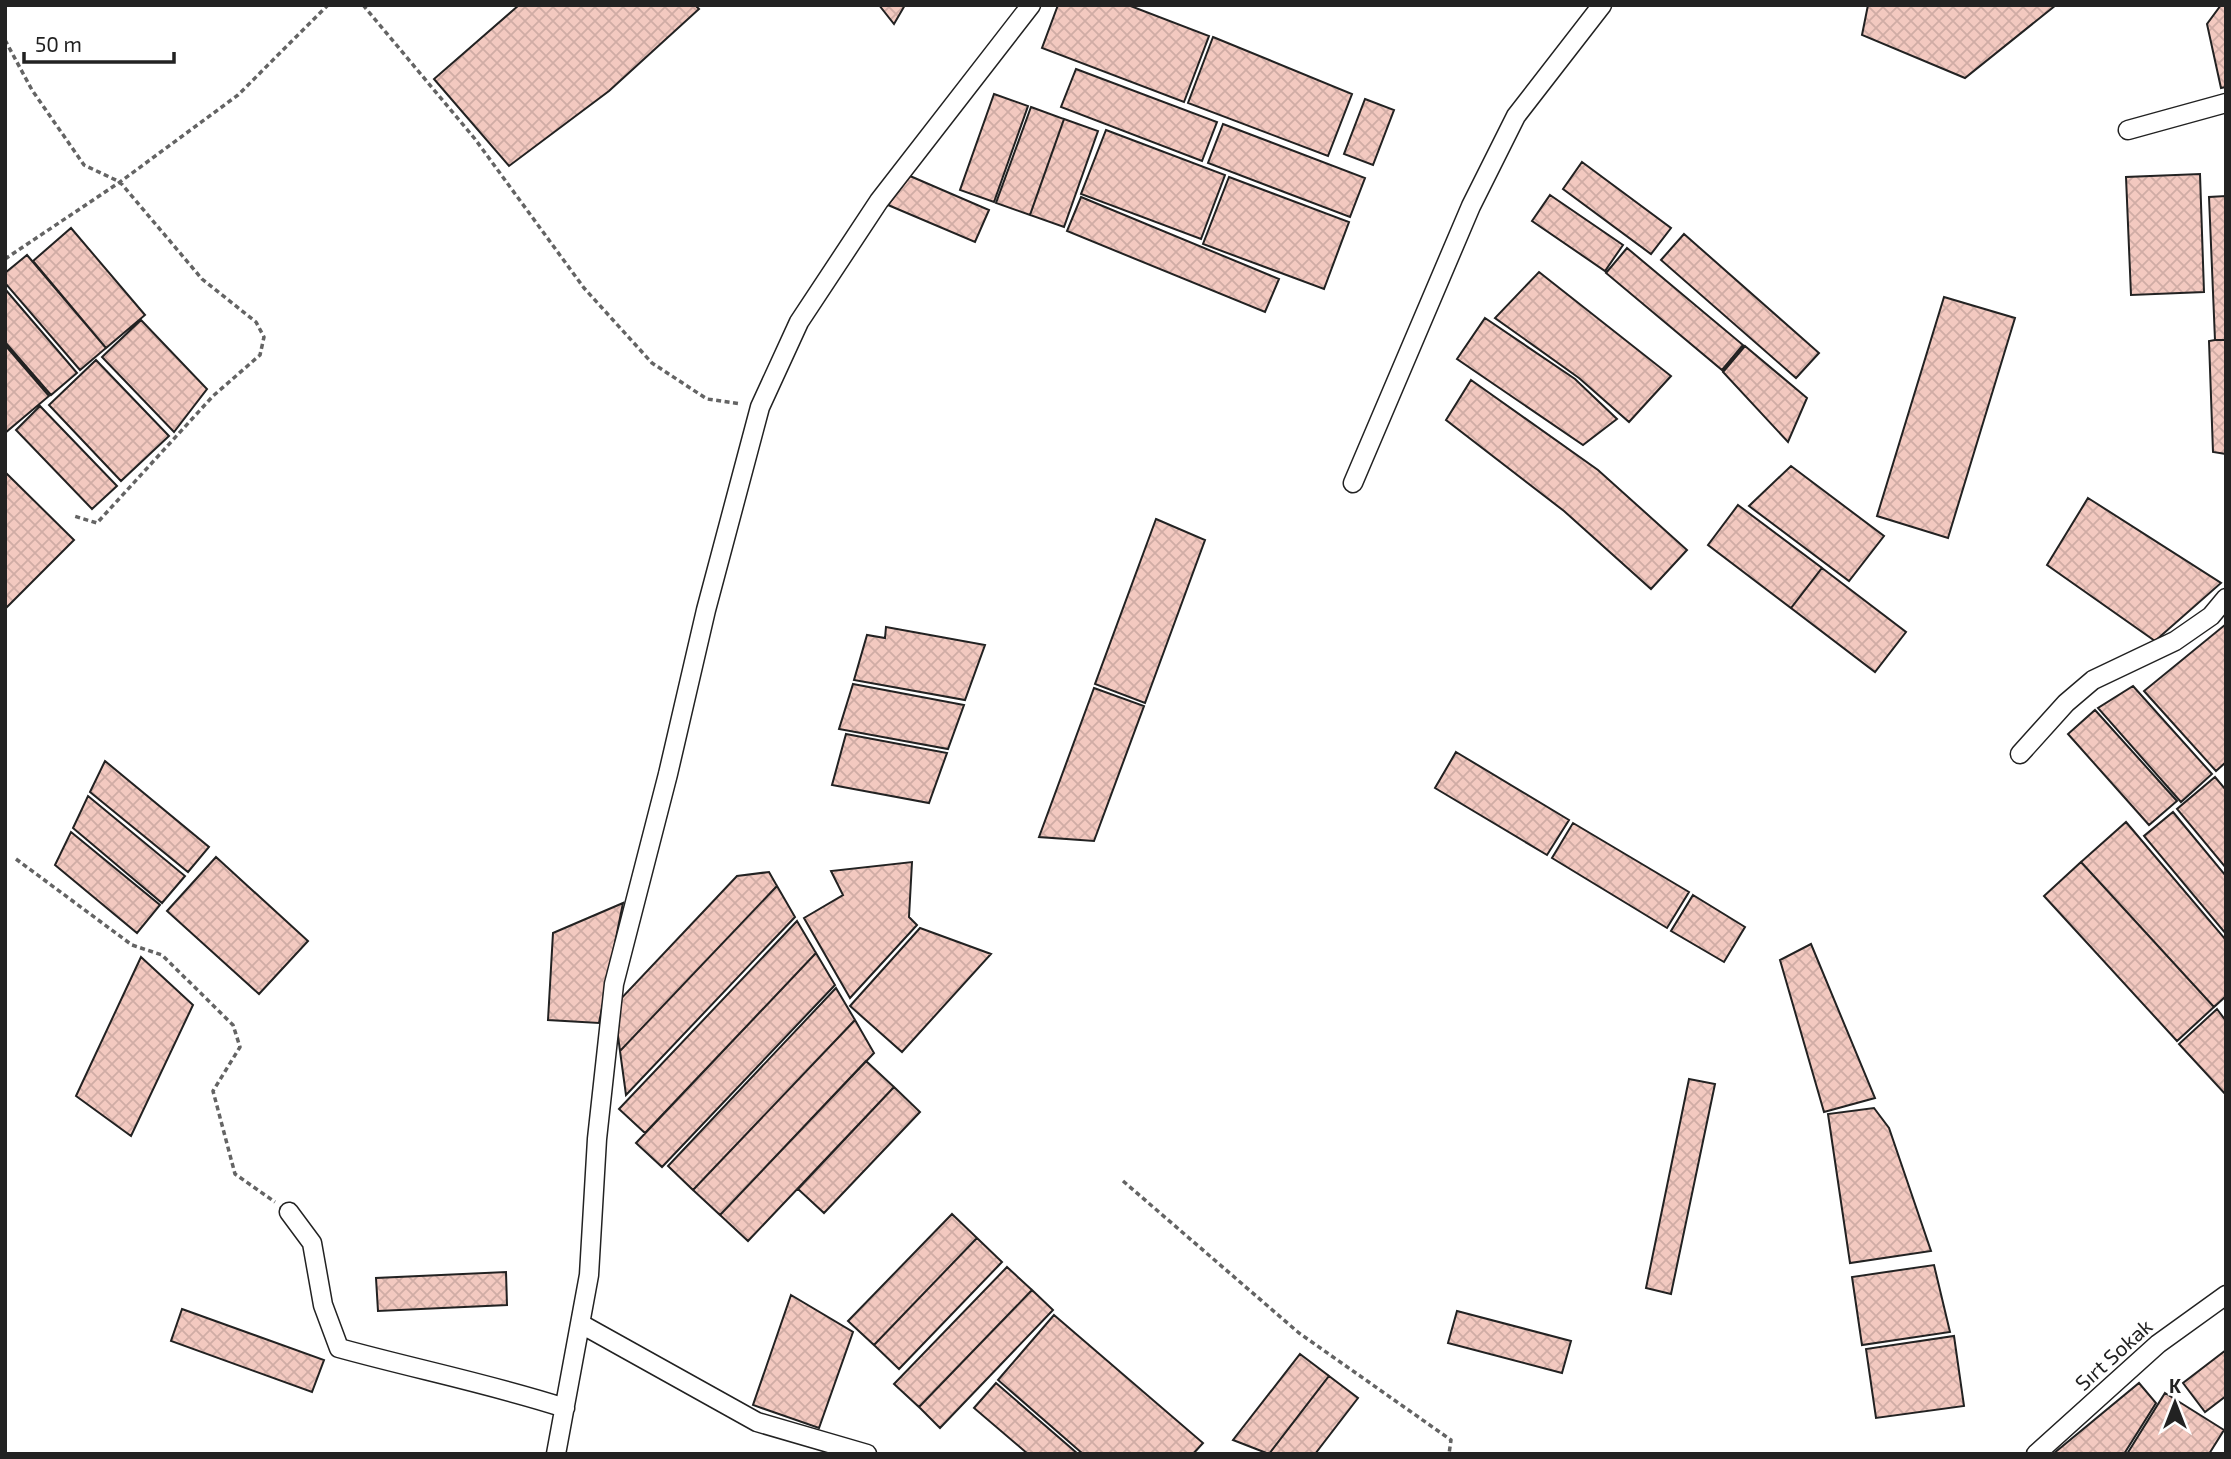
<svg xmlns="http://www.w3.org/2000/svg" width="2231" height="1459" font-family="'Exo 2',sans-serif">
  <defs>
    <pattern id="building-cross-hatch" width="8" height="8" patternUnits="userSpaceOnUse" patternTransform="scale(1.75)"><rect width="8" height="8" fill="#f3c9c0"/><path d="M0 0l8 8M0 8l8-8" fill="none" stroke="#d0aca5"/></pattern>
  </defs>
  <rect width="100%" height="100%" fill="#fff"/>
  <path fill="url(#building-cross-hatch)" stroke="#222" stroke-width="2" d="M 519,5 L 695,5 L 699,9 L 609,91 L 509,166 L 434,79 Z
    M 879,5 L 905,5 L 894,24 Z
    M 1058,5 L 1128,5 L 1209,36 L 1184,102 L 1042,48 Z
    M 1868,5 L 2056,5 L 1965,78 L 1862,35 Z
    M 2221,5 L 2226,5 L 2226,87 L 2221,88 L 2207,24 Z
    M 1213,37 L 1352,94 L 1328,156 L 1188,103 Z
    M 1076,69 L 1217,122 L 1202,161 L 1061,107 Z
    M 994,94 L 1028,106 L 994,202 L 960,190 Z
    M 1365,99 L 1394,110 L 1373,165 L 1344,154 Z
    M 1031,107 L 1064,119 L 1030,215 L 996,203 Z
    M 1064,119 L 1098,131 L 1064,227 L 1030,215 Z
    M 1223,124 L 1365,178 L 1350,217 L 1208,163 Z
    M 1106,130 L 1225,175 L 1201,239 L 1081,194 Z
    M 1582,162 L 1671,228 L 1651,254 L 1563,189 Z
    M 2200,174 L 2204,292 L 2131,295 L 2126,177 Z
    M 910,176 L 989,210 L 975,242 L 888,205 Z
    M 1229,177 L 1349,222 L 1324,289 L 1203,244 Z
    M 1550,195 L 1623,245 L 1605,271 L 1532,221 Z
    M 2226,196 L 2226,340 L 2215,340 L 2209,197 Z
    M 1081,197 L 1279,279 L 1265,312 L 1067,231 Z
    M 71,228 L 145,315 L 106,348 L 33,261 Z
    M 1684,234 L 1819,353 L 1796,378 L 1661,260 Z
    M 1627,248 L 1743,345 L 1722,370 L 1606,273 Z
    M 27,255 L 106,348 L 80,370 L 5,283 L 5,273 Z
    M 1539,272 L 1671,376 L 1629,422 L 1579,378 L 1495,318 Z
    M 5,289 L 77,373 L 51,395 L 5,342 Z
    M 1944,297 L 2015,318 L 1948,538 L 1877,516 Z
    M 1485,318 L 1575,379 L 1617,419 L 1583,445 L 1457,359 Z
    M 141,320 L 207,389 L 174,432 L 102,357 Z
    M 2215,340 L 2226,340 L 2226,454 L 2213,452 L 2209,341 Z
    M 5,345 L 49,396 L 5,433 Z
    M 1745,346 L 1807,398 L 1788,442 L 1723,372 Z
    M 96,360 L 169,436 L 121,481 L 49,405 Z
    M 1471,380 L 1598,470 L 1687,550 L 1651,589 L 1564,511 L 1446,420 Z
    M 40,406 L 117,486 L 92,509 L 16,430 Z
    M 1791,466 L 1884,536 L 1849,581 L 1749,506 Z
    M 5,472 L 74,540 L 5,609 Z
    M 2088,498 L 2221,583 L 2155,641 L 2047,565 Z
    M 1738,505 L 1822,568 L 1791,608 L 1708,545 Z
    M 1156,519 L 1205,540 L 1145,703 L 1095,684 Z
    M 1822,568 L 1906,632 L 1875,672 L 1791,608 Z
    M 2226,624 L 2226,762 L 2216,771 L 2144,691 Z
    M 886,627 L 985,645 L 965,700 L 854,680 L 867,635 L 885,638 Z
    M 853,684 L 964,705 L 948,749 L 839,729 Z
    M 2133,686 L 2212,774 L 2181,802 L 2098,708 Z
    M 1094,688 L 1144,706 L 1094,841 L 1039,837 Z
    M 2095,710 L 2177,801 L 2149,825 L 2068,734 Z
    M 846,734 L 947,753 L 929,803 L 832,785 Z
    M 1456,752 L 1569,820 L 1547,855 L 1435,788 Z
    M 105,761 L 209,847 L 188,872 L 90,792 Z
    M 2215,777 L 2226,790 L 2226,868 L 2177,809 Z
    M 88,796 L 185,876 L 162,903 L 73,828 Z
    M 2173,812 L 2226,876 L 2226,934 L 2144,836 Z
    M 2126,822 L 2226,940 L 2226,996 L 2214,1007 L 2081,862 Z
    M 1573,823 L 1689,892 L 1667,928 L 1552,858 Z
    M 71,832 L 160,905 L 137,933 L 55,865 Z
    M 216,857 L 308,941 L 259,994 L 167,911 Z
    M 912,862 L 909,917 L 917,925 L 850,998 L 804,918 L 843,895 L 831,871 Z
    M 2081,862 L 2214,1007 L 2177,1041 L 2044,896 Z
    M 769,872 L 777,886 L 620,1051 L 614,1006 L 737,876 Z
    M 777,886 L 795,917 L 626,1095 L 620,1051 Z
    M 1693,895 L 1745,927 L 1724,962 L 1671,931 Z
    M 623,903 L 599,1023 L 548,1020 L 553,933 Z
    M 797,921 L 816,953 L 645,1133 L 619,1109 Z
    M 920,928 L 991,954 L 902,1052 L 850,1006 Z
    M 1811,944 L 1875,1098 L 1824,1112 L 1780,960 Z
    M 816,953 L 835,985 L 662,1167 L 636,1143 Z
    M 141,957 L 193,1005 L 131,1136 L 76,1096 Z
    M 836,988 L 855,1020 L 693,1190 L 668,1166 Z
    M 2217,1009 L 2226,1021 L 2226,1095 L 2179,1044 Z
    M 855,1020 L 874,1053 L 720,1215 L 693,1190 Z
    M 866,1061 L 894,1087 L 748,1241 L 720,1215 Z
    M 1689,1079 L 1715,1084 L 1671,1294 L 1646,1288 Z
    M 894,1087 L 920,1112 L 824,1213 L 798,1189 Z
    M 1874,1108 L 1889,1128 L 1931,1251 L 1850,1263 L 1828,1114 Z
    M 952,1214 L 977,1238 L 874,1345 L 848,1321 Z
    M 977,1238 L 1002,1262 L 899,1369 L 874,1345 Z
    M 1934,1265 L 1950,1332 L 1862,1345 L 1852,1277 Z
    M 1007,1267 L 1032,1290 L 919,1407 L 894,1384 Z
    M 506,1272 L 507,1305 L 378,1311 L 376,1278 Z
    M 1032,1290 L 1053,1310 L 940,1428 L 919,1407 Z
    M 791,1295 L 853,1332 L 819,1428 L 753,1405 Z
    M 182,1309 L 324,1360 L 312,1392 L 171,1341 Z
    M 1457,1311 L 1571,1341 L 1562,1373 L 1448,1343 Z
    M 1054,1315 L 1203,1443 L 1193,1454 L 1083,1454 L 998,1380 Z
    M 1954,1336 L 1964,1406 L 1876,1418 L 1866,1349 Z
    M 2226,1350 L 2226,1396 L 2205,1412 L 2183,1383 Z
    M 1300,1354 L 1329,1376 L 1269,1454 L 1233,1440 Z
    M 1329,1376 L 1358,1398 L 1315,1454 L 1269,1454 Z
    M 996,1383 L 1078,1454 L 1028,1454 L 974,1408 Z
    M 2139,1383 L 2156,1403 L 2124,1454 L 2053,1454 Z
    M 2165,1393 L 2224,1430 L 2209,1454 L 2127,1454 Z"/>
  <g fill="none" stroke-linecap="round" stroke-linejoin="round">
    <defs>
      <path id="minor" d="M 2128,130 L 2226,103
        M 1353,483 L 1471,206 L 1516,116 L 1602,5
        M 2020,754 L 2066,703 L 2093,680 L 2175,641 L 2211,616 L 2226,598
        M 289,1212 L 312,1243 L 323,1305 L 339,1348 C 415,1369 491,1384 565,1408
        M 581,1324 L 757,1422 L 867,1454
        M 556,1454 L 589,1275 L 597,1139 L 614,984 L 668,774 L 706,610 L 760,407 L 799,322 L 879,201 L 1031,5
        M 2036,1454 L 2158,1344 L 2226,1295"/>
    </defs>
    <use href="#minor" stroke="#222" stroke-width="21"/>
    <path stroke="#646464" stroke-width="3.5" stroke-dasharray="5 3.5" stroke-linecap="butt" d="M 363,5 L 475,139 L 584,288 L 652,363 L 707,399 L 741,404
      M 5,40 L 32,90 L 84,165 L 120,182 L 202,279 L 256,322 L 264,337 L 260,355 L 213,396 L 97,523 L 74,516
      M 5,259 L 120,182 L 238,95 L 328,5
      M 16,859 L 132,945 L 162,955 L 233,1025 L 240,1047 L 213,1091 L 235,1174 L 275,1202
      M 1123,1181 L 1299,1333 L 1451,1440 L 1449,1454"/>
    <use href="#minor" stroke="#fff" stroke-width="18"/>
  </g>
  <g text-anchor="middle" stroke-width="5" stroke-linejoin="round" paint-order="stroke">
    <g font-size="21" fill="#222" stroke="#fff">
      <text transform="translate(2114 1355) rotate(-42)" y="7">Sırt Sokak</text>
    </g>
  </g>
  <rect width="2231" height="1459" fill="none" stroke="#222222" stroke-width="14"/>
  <g transform="translate(2175 1403)" stroke="#ffffff" stroke-width="5" paint-order="stroke">
  <path d="M0-5L12 26L0 18L-12 26Z" fill="#222222"/>
  <text y="-10" font-size="19" font-weight="bold" text-anchor="middle" fill="#222222">K</text>
  </g>
  <path d="M24 52v10h150v-10" fill="none" stroke="#222222" stroke-width="3.5"/>
  <text x="35" y="52" font-size="21" fill="#222222" stroke="#ffffff" stroke-width="5" paint-order="stroke">50 m</text>
</svg>
